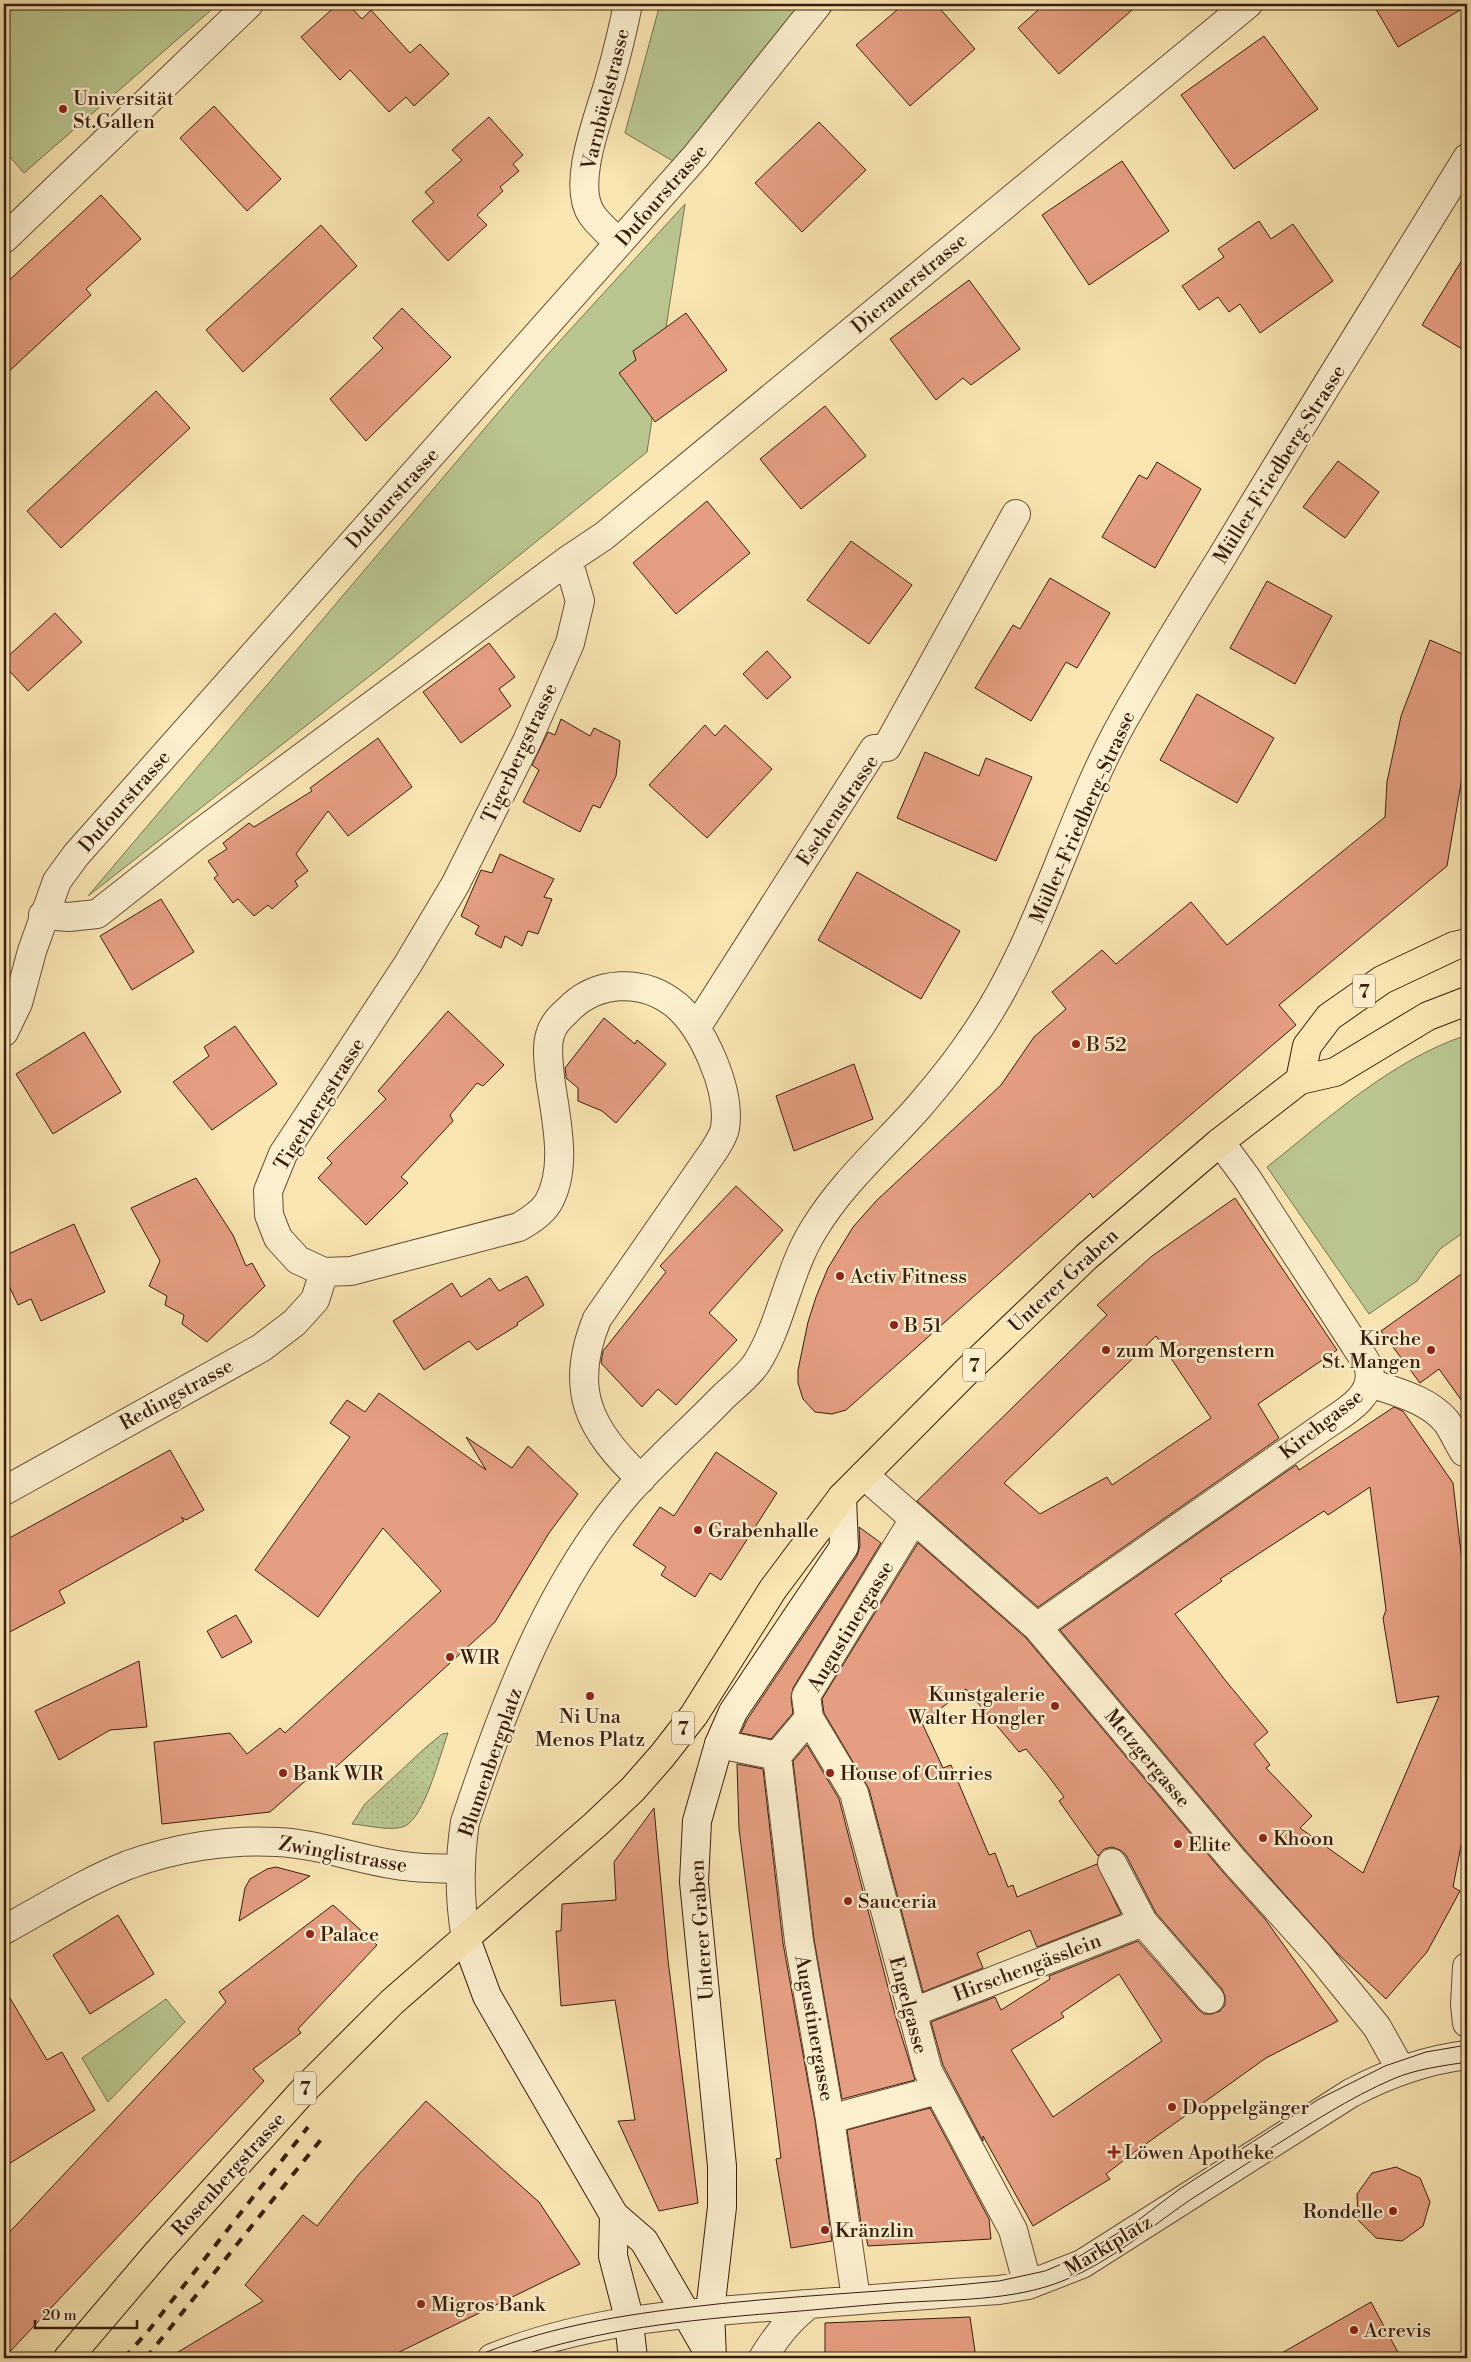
<svg xmlns="http://www.w3.org/2000/svg" width="1471" height="2362" font-family="'Libre Bodoni',serif">
  <defs>
    <pattern id="grass-dots" width="8" height="8" patternUnits="userSpaceOnUse" patternTransform="scale(1.25)"><rect width="8" height="8" fill="#bac690"/><path d="M2 2h.1M6 6h.1" fill="none" stroke="#a1aa7b" stroke-width="1.8" stroke-linecap="round"/></pattern>
  </defs>
  <rect width="100%" height="100%" fill="#f9e6b3"/>
  <filter id="stains"><feTurbulence type="fractalNoise" baseFrequency=".004" numOctaves="4"/><feColorMatrix values="0 0 0 0 .2 0 0 0 0 .09 0 0 0 0 .02 0 0 0 .5 -.17"/></filter>
  <radialGradient id="worn" r=".72"><stop offset=".6" stop-color="#630" stop-opacity="0"/><stop offset="1" stop-color="#630" stop-opacity=".3"/></radialGradient>
  <path fill="url(#grass-dots)" stroke="#79724e" d="M 448,1733 C 440,1755 425,1816 405,1826 C 392,1832 366,1825 352,1824 L 365,1804 L 425,1748 L 442,1734 Z"/>
  <path fill="#bac690" stroke="#79724e" d="M 4,4 L 218,4 L 24,173 L 4,150 Z
    M 660,4 L 805,4 L 678,164 L 625,133 Z
    M 685,204 L 647,452 L 380,668 L 88,896 L 547,355 Z
    M 1467,1035 L 1467,1230 L 1440,1249 L 1417,1281 L 1369,1314 L 1267,1167 C 1329,1118 1391,1060 1467,1035 Z
    M 166,1999 L 185,2022 L 108,2102 L 82,2058 Z"/>
  <path fill="#e69e82" stroke="#381e0d" fill-rule="evenodd" d="M 338,4 L 348,4 L 362,19 L 371,10 L 410,53 L 420,44 L 449,74 L 414,106 L 406,97 L 389,112 L 350,70 L 340,80 L 301,37 Z
    M 904,4 L 936,4 L 975,49 L 910,106 L 856,45 Z
    M 1045,4 L 1139,4 L 1059,74 L 1018,28 Z
    M 1373,4 L 1467,4 L 1467,6 L 1398,47 Z
    M 1264,36 L 1318,109 L 1234,169 L 1181,95 Z
    M 214,106 L 281,179 L 247,211 L 180,138 Z
    M 489,117 L 523,155 L 513,164 L 519,171 L 500,187 L 503,191 L 477,215 L 487,225 L 448,261 L 412,221 L 434,202 L 425,192 L 462,160 L 452,150 Z
    M 819,122 L 866,170 L 802,232 L 755,183 Z
    M 1122,161 L 1169,231 L 1089,285 L 1042,215 Z
    M 101,195 L 141,239 L 86,289 L 91,295 L 4,376 L 4,285 Z
    M 1259,221 L 1271,239 L 1293,224 L 1333,281 L 1260,333 L 1240,304 L 1229,312 L 1218,297 L 1199,310 L 1182,286 L 1224,257 L 1218,249 Z
    M 321,225 L 357,266 L 243,372 L 206,330 Z
    M 1467,252 L 1467,352 L 1422,325 Z
    M 969,280 L 1020,349 L 971,385 L 963,378 L 936,400 L 890,339 Z
    M 402,308 L 451,357 L 366,441 L 330,399 L 383,348 L 373,338 Z
    M 686,313 L 727,370 L 655,422 L 619,373 L 636,360 L 633,351 Z
    M 156,391 L 190,428 L 61,548 L 27,511 Z
    M 825,406 L 866,456 L 801,509 L 760,459 Z
    M 1338,461 L 1379,492 L 1345,538 L 1303,507 Z
    M 1157,462 L 1201,489 L 1155,568 L 1102,537 L 1139,475 L 1147,479 Z
    M 707,501 L 750,553 L 676,614 L 633,563 Z
    M 851,541 L 912,585 L 869,644 L 807,600 Z
    M 1050,578 L 1110,613 L 1077,668 L 1066,662 L 1031,721 L 975,688 L 1013,625 L 1020,629 Z
    M 1267,581 L 1332,616 L 1295,684 L 1230,648 Z
    M 55,613 L 82,642 L 28,691 L 4,665 L 4,660 Z
    M 1430,640 L 1467,656 L 1467,748 L 1447,866 L 1279,1005 L 1296,1025 L 1093,1198 L 1090,1193 L 846,1410 L 832,1414 L 815,1412 L 803,1399 L 798,1383 L 798,1370 L 808,1322 L 816,1297 L 828,1268 L 853,1227 L 877,1200 L 1001,1085 L 1034,1037 L 1066,1009 L 1052,992 L 1102,950 L 1116,964 L 1191,902 L 1227,945 L 1385,817 L 1387,782 L 1401,716 Z
    M 489,643 L 515,677 L 499,689 L 511,706 L 461,743 L 423,692 Z
    M 767,651 L 791,677 L 767,699 L 743,674 Z
    M 1197,694 L 1274,738 L 1237,803 L 1160,760 Z
    M 561,719 L 590,736 L 594,728 L 620,741 L 616,776 L 600,808 L 593,805 L 580,832 L 523,802 L 539,770 L 532,765 L 548,732 L 555,735 Z
    M 705,725 L 715,736 L 725,725 L 772,769 L 707,838 L 649,785 Z
    M 378,738 L 412,787 L 348,836 L 328,811 L 296,854 L 308,871 L 295,881 L 298,886 L 272,909 L 268,905 L 254,916 L 238,899 L 233,903 L 214,878 L 218,875 L 208,861 L 227,849 L 223,843 L 249,823 L 254,827 L 312,791 L 310,788 Z
    M 925,752 L 979,776 L 986,758 L 1032,777 L 996,861 L 897,818 Z
    M 500,854 L 554,879 L 544,897 L 552,899 L 538,934 L 528,931 L 522,946 L 505,936 L 501,948 L 475,934 L 479,926 L 461,916 L 481,870 L 492,873 Z
    M 857,872 L 960,931 L 921,999 L 818,940 Z
    M 161,899 L 194,952 L 132,990 L 100,936 Z
    M 448,1011 L 504,1065 L 483,1086 L 477,1083 L 450,1115 L 453,1121 L 401,1177 L 408,1183 L 366,1225 L 318,1178 L 332,1163 L 327,1158 L 386,1099 L 378,1091 Z
    M 604,1018 L 635,1044 L 637,1040 L 666,1064 L 616,1123 L 602,1111 L 578,1101 L 578,1088 L 566,1078 L 566,1075 L 565,1068 Z
    M 235,1026 L 277,1084 L 212,1130 L 173,1082 L 209,1056 L 204,1047 Z
    M 84,1032 L 121,1092 L 53,1134 L 16,1074 Z
    M 854,1064 L 873,1119 L 794,1151 L 776,1096 Z
    M 196,1178 L 233,1235 L 246,1266 L 252,1263 L 265,1286 L 207,1342 L 182,1324 L 184,1315 L 165,1305 L 167,1296 L 149,1286 L 160,1261 L 131,1208 Z
    M 736,1186 L 783,1230 L 709,1313 L 737,1340 L 676,1405 L 658,1389 L 642,1407 L 601,1363 L 603,1351 L 666,1272 L 660,1266 Z
    M 1235,1198 L 1337,1350 L 1258,1404 L 1279,1438 L 1038,1607 L 917,1501 L 1107,1315 L 1097,1305 L 1152,1256 ZM 1156,1336 L 1211,1418 L 1112,1485 L 1107,1477 L 1040,1514 L 1004,1483 Z
    M 74,1224 L 105,1292 L 41,1321 L 31,1299 L 18,1305 L 4,1275 L 4,1256 Z
    M 1467,1270 L 1467,1408 L 1439,1369 L 1420,1383 L 1381,1331 Z
    M 527,1276 L 544,1305 L 517,1323 L 518,1325 L 477,1350 L 469,1341 L 424,1370 L 393,1321 L 452,1283 L 461,1297 L 490,1278 L 499,1291 Z
    M 379,1393 L 486,1470 L 466,1437 L 512,1468 L 528,1446 L 578,1494 L 549,1533 L 495,1622 L 325,1777 L 319,1769 L 270,1812 L 162,1824 L 154,1742 L 230,1733 L 247,1754 L 280,1728 L 285,1733 L 441,1591 L 383,1528 L 318,1617 L 255,1570 L 350,1437 L 330,1423 L 347,1400 L 365,1412 Z
    M 1394,1407 L 1403,1411 L 1453,1483 L 1467,1605 L 1467,1815 L 1453,1887 L 1460,1891 L 1427,1952 L 1386,1999 L 1337,1953 L 1246,1851 L 1060,1630 L 1296,1465 L 1299,1470 ZM 1370,1487 L 1386,1610 L 1383,1618 L 1397,1703 L 1439,1696 L 1363,1873 L 1300,1828 L 1312,1816 L 1266,1768 L 1270,1765 L 1254,1744 L 1268,1732 L 1225,1680 L 1175,1614 L 1222,1581 L 1220,1579 L 1324,1511 L 1328,1515 Z
    M 170,1450 L 204,1510 L 186,1520 L 181,1517 L 184,1521 L 59,1591 L 65,1603 L 4,1635 L 4,1541 Z
    M 716,1452 L 777,1493 L 721,1580 L 710,1573 L 695,1597 L 661,1575 L 666,1567 L 633,1545 L 660,1507 L 674,1516 Z
    M 859,1527 L 881,1543 L 793,1688 L 791,1698 L 793,1713 L 771,1739 L 741,1733 L 747,1720 L 857,1556 L 860,1546 Z
    M 918,1543 L 1026,1638 L 1222,1871 L 1265,1919 L 1338,2021 L 1266,2058 L 1136,2151 L 1106,2174 L 1110,2179 L 1033,2226 L 983,2136 L 983,2141 L 943,2065 L 931,2022 L 995,1997 L 1001,2010 L 1050,1979 L 1049,1976 L 1138,1941 L 1198,2009 L 1204,2014 L 1212,2014 L 1220,2011 L 1225,2005 L 1225,1996 L 1222,1989 L 1156,1913 L 1126,1855 L 1120,1850 L 1112,1847 L 1104,1849 L 1098,1856 L 1059,1801 L 1064,1797 L 1046,1773 L 1026,1749 L 1019,1752 L 966,1689 L 922,1723 L 943,1768 L 951,1765 L 989,1855 L 995,1853 L 1008,1887 L 1013,1885 L 1017,1897 L 1097,1864 L 1121,1914 L 1037,1947 L 1030,1930 L 977,1953 L 983,1968 L 923,1992 L 869,1789 L 824,1713 L 822,1699 ZM 1119,1974 L 1162,2041 L 1053,2117 L 1011,2050 L 1064,2017 L 1061,2013 Z
    M 236,1615 L 252,1642 L 222,1658 L 207,1631 Z
    M 139,1661 L 147,1727 L 110,1730 L 59,1760 L 35,1711 Z
    M 807,1745 L 839,1799 L 896,2018 L 915,2080 L 842,2099 L 814,1939 L 793,1761 Z
    M 737,1764 L 763,1769 L 783,1943 L 815,2121 L 832,2241 L 791,2248 L 776,2159 L 781,2158 L 739,1829 Z
    M 654,1808 L 668,1960 L 698,2203 L 659,2211 L 618,2121 L 635,2120 L 615,2000 L 561,2006 L 556,1931 L 561,1931 L 562,1904 L 616,1900 L 614,1862 Z
    M 276,1867 L 310,1876 L 239,1921 L 245,1888 L 250,1879 L 267,1869 Z
    M 333,1905 L 377,1945 L 298,2029 L 301,2033 L 253,2069 L 264,2081 L 4,2358 L 4,2238 L 226,2002 L 219,1992 Z
    M 118,1915 L 154,1974 L 90,2014 L 53,1955 Z
    M 4,1988 L 47,2060 L 62,2052 L 95,2110 L 4,2167 Z
    M 426,2101 L 539,2202 L 580,2264 L 387,2358 L 168,2358 L 263,2301 L 245,2285 L 303,2215 L 317,2226 L 359,2174 Z
    M 930,2108 L 989,2219 L 991,2239 L 868,2246 L 866,2236 L 863,2236 L 847,2130 Z
    M 1396,2167 L 1420,2178 L 1430,2202 L 1423,2226 L 1402,2241 L 1376,2238 L 1358,2220 L 1357,2194 L 1372,2173 Z
    M 1371,2302 L 1401,2358 L 1273,2358 Z
    M 970,2317 L 976,2358 L 825,2358 L 825,2323 Z"/>
  <g fill="none" stroke-linecap="round" stroke-linejoin="round">
    <defs>
      <path id="minor" d="M 4,239 L 249,4
        M 568,560 L 580,601 L 570,643 L 527,741 L 455,885 L 408,964 L 283,1154 L 268,1191 L 269,1215 L 278,1238 L 298,1260 L 324,1272 L 351,1271 L 519,1227 C 529,1221 541,1214 548,1203 C 569,1167 555,1116 550,1077 C 549,1064 546,1048 550,1035 C 552,1026 560,1017 567,1011 C 596,980 643,978 676,1005 C 704,1029 731,1091 725,1128 C 724,1135 719,1142 715,1149 L 597,1319 C 568,1390 589,1429 641,1479
        M 43,915 L 69,917 L 97,914 L 196,836 L 568,560 L 604,536 L 1248,4
        M 696,1028 L 874,749 L 887,747 L 1016,514
        M 1370,1383 C 1396,1392 1427,1399 1446,1421 C 1453,1430 1458,1443 1464,1452
        M 864,1475 L 1037,1627 L 1234,1861 L 1318,1954 L 1377,2027 L 1401,2070
        M 4,1491 L 261,1348 L 294,1323 L 315,1300 L 324,1272
        M 1037,1627 L 1320,1429 C 1339,1415 1376,1398 1369,1369 C 1367,1361 1359,1352 1355,1345 L 1246,1177 L 1220,1142
        M 809,1718 L 854,1793 L 928,2071 L 1013,2230 L 1028,2285
        M 719,1744 L 777,1756
        M 1143,1922 L 1210,1999
        M 4,1930 C 44,1908 85,1882 128,1865 C 174,1848 228,1839 277,1842 C 321,1844 361,1861 404,1866 C 423,1869 442,1868 461,1869
        M 1467,1967 L 1465,2005 L 1467,2023
        M 911,2013 L 1143,1922 L 1112,1863
        M 830,2119 L 937,2090
        M 856,2299 L 830,2119 L 799,1941 L 777,1756 L 809,1718 L 806,1696 L 914,1519
        M 492,2358 C 593,2317 702,2312 809,2304 C 872,2299 935,2294 999,2290 L 1028,2285 L 1082,2264 L 1351,2093 C 1389,2073 1425,2060 1467,2055
        M 763,2358 C 775,2338 790,2318 810,2304"/>
      <path id="tertiary" d="M 619,243 C 610,234 599,225 592,215 C 570,184 601,112 610,78 C 617,54 623,29 628,4
        M 4,1032 L 18,1003 L 32,951 L 57,881 L 76,855 L 696,156 L 818,4
        M 466,1939 C 459,1900 459,1862 465,1822 C 503,1709 546,1590 624,1497 C 654,1462 689,1432 721,1399 C 732,1388 747,1377 756,1364 C 781,1326 788,1270 814,1229 C 842,1183 881,1149 916,1110 C 935,1088 955,1064 971,1040 C 1040,943 1066,823 1123,721 C 1154,666 1187,613 1220,560 C 1301,425 1385,292 1467,158"/>
      <path id="secondary" d="M 466,1939 L 487,1996 L 614,2215 L 613,2256 L 628,2314 L 633,2358
        M 614,2215 L 644,2241 L 710,2355
        M 712,2358 L 710,2311 L 722,2207 L 722,2166 L 694,1882 L 697,1821 L 719,1744 L 733,1712 L 844,1547 L 842,1497"/>
      <path id="primary" d="M 1300,1080 L 1307,1046 L 1329,1017 L 1382,980 L 1454,946 L 1467,943
        M 68,2358 L 159,2251 L 302,2092 L 392,2002 L 596,1824 L 633,1789 L 662,1756 L 694,1715 L 773,1589 L 842,1497 L 967,1371 L 1086,1257 L 1220,1142 L 1300,1080 L 1335,1072 L 1428,1016 L 1467,1001"/>
    </defs>
    <use href="#minor" stroke="#685036" stroke-width="30"/>
    <use href="#tertiary" stroke="#685036" stroke-width="30"/>
    <use href="#secondary" stroke="#381e0d" stroke-width="30"/>
    <use href="#primary" stroke="#381e0d" stroke-width="30"/>
    <use href="#minor" stroke="#fbefce" stroke-width="28"/>
    <use href="#tertiary" stroke="#fbefce" stroke-width="28"/>
    <use href="#secondary" stroke="#fbefce" stroke-width="28"/>
    <use href="#primary" stroke="#f9e6b3" stroke-width="28"/>
    <path stroke="#381e0d" stroke-width="1" d="M 472,2358 C 540,2329 609,2317 682,2308 C 787,2295 893,2292 999,2281 L 1045,2271 L 1078,2257 L 1133,2224 L 1181,2188 L 1319,2099 L 1385,2066 L 1426,2052 L 1467,2045
      M 514,2358 C 599,2329 687,2320 776,2313 C 815,2310 854,2306 894,2303 C 950,2299 1012,2302 1065,2280 C 1112,2261 1149,2228 1190,2200 C 1216,2183 1242,2167 1268,2150 C 1308,2125 1349,2098 1393,2079 C 1416,2069 1442,2066 1467,2062"/>
    <path stroke="#381e0d" stroke-width="4" stroke-dasharray="9 9" stroke-linecap="butt" d="M 124,2358 L 149,2330 L 308,2127
      M 146,2358 L 323,2137"/>
  </g>
  <g fill="#8f2418" stroke="#fbefce" stroke-width="2">
    <circle cx="63" cy="109" r="5"/>
    <circle cx="1076" cy="1044" r="5"/>
    <circle cx="840" cy="1276" r="5"/>
    <circle cx="894" cy="1325" r="5"/>
    <circle cx="1106" cy="1350" r="5"/>
    <circle cx="1431" cy="1350" r="5"/>
    <circle cx="698" cy="1530" r="5"/>
    <circle cx="450" cy="1657" r="5"/>
    <circle cx="590" cy="1696" r="5"/>
    <circle cx="1055" cy="1706" r="5"/>
    <circle cx="283" cy="1773" r="5"/>
    <circle cx="830" cy="1773" r="5"/>
    <circle cx="1263" cy="1838" r="5"/>
    <circle cx="1178" cy="1844" r="5"/>
    <circle cx="848" cy="1901" r="5"/>
    <circle cx="310" cy="1934" r="5"/>
    <circle cx="1172" cy="2107" r="5"/>
    <path d="M1111.5 2144.5h5v5h5v5h-5v5h-5v-5h-5v-5h5z"/>
    <circle cx="1393" cy="2211" r="5"/>
    <circle cx="825" cy="2230" r="5"/>
    <circle cx="421" cy="2304" r="5"/>
    <circle cx="1354" cy="2330" r="5"/>
  </g>
  <g text-anchor="middle" stroke-width="4.5" stroke-linejoin="round" paint-order="stroke">
    <g fill="#fbefce" stroke="#725d47" stroke-width="1">
      <rect x="1353" y="974.5" width="22" height="33" rx="4"/>
      <rect x="963" y="1348.5" width="22" height="33" rx="4"/>
      <rect x="672" y="1711.5" width="22" height="33" rx="4"/>
      <rect x="294" y="2071.5" width="22" height="33" rx="4"/>
    </g>
    <g font-size="19" font-weight="bold" fill="#381e0d">
      <text x="1364" y="998">7</text>
      <text x="974" y="1372">7</text>
      <text x="683" y="1735">7</text>
      <text x="305" y="2095">7</text>
    </g>
    <g font-size="20" fill="#381e0d" stroke="#fbefce" text-anchor="start">
      <text x="73" y="105">Universität<tspan x="73" dy="23">St.Gallen</tspan></text>
      <text x="1086" y="1051">B 52</text>
      <text x="850" y="1283">Activ Fitness</text>
      <text x="904" y="1332">B 51</text>
      <text x="1421" y="1345" text-anchor="end">Kirche<tspan x="1421" dy="23">St. Mangen</tspan></text>
      <text x="1116" y="1357">zum Morgenstern</text>
      <text x="708" y="1537">Grabenhalle</text>
      <text x="460" y="1664">WIR</text>
      <text x="1045" y="1701" text-anchor="end">Kunstgalerie<tspan x="1045" dy="23">Walter Hongler</tspan></text>
      <text x="590" y="1723" text-anchor="middle">Ni Una<tspan x="590" dy="23">Menos Platz</tspan></text>
      <text x="293" y="1780">Bank WIR</text>
      <text x="840" y="1780">House of Curries</text>
      <text x="1273" y="1845">Khoon</text>
      <text x="1188" y="1851">Elite</text>
      <text x="858" y="1908">Sauceria</text>
      <text x="320" y="1941">Palace</text>
      <text x="1182" y="2114">Doppelgänger</text>
      <text x="1124" y="2159">Löwen Apotheke</text>
      <text x="1383" y="2218" text-anchor="end">Rondelle</text>
      <text x="835" y="2237">Kränzlin</text>
      <text x="431" y="2311">Migros Bank</text>
      <text x="1364" y="2337">Acrevis</text>
    </g>
    <g font-size="20" fill="#381e0d" stroke="#fbefce">
      <text transform="translate(605 99) rotate(-76)" y="7">Varnbüelstrasse</text>
      <text transform="translate(661 195) rotate(-49)" y="7">Dufourstrasse</text>
      <text transform="translate(909 283) rotate(-40)" y="7">Dierauerstrasse</text>
      <text transform="translate(1279 464) rotate(-58)" y="7">Müller-Friedberg-Strasse</text>
      <text transform="translate(392 498) rotate(-48)" y="7">Dufourstrasse</text>
      <text transform="translate(519 753) rotate(-65)" y="7">Tigerbergstrasse</text>
      <text transform="translate(124 801) rotate(-49)" y="7">Dufourstrasse</text>
      <text transform="translate(837 810) rotate(-56)" y="7">Eschenstrasse</text>
      <text transform="translate(1082 817) rotate(-66)" y="7">Müller-Friedberg-Strasse</text>
      <text transform="translate(319 1104) rotate(-58)" y="7">Tigerbergstrasse</text>
      <text transform="translate(1063 1280) rotate(-43)" y="7">Unterer Graben</text>
      <text transform="translate(176 1394) rotate(-29)" y="7">Redingstrasse</text>
      <text transform="translate(1321 1424) rotate(-38)" y="7">Kirchgasse</text>
      <text transform="translate(850 1626) rotate(-59)" y="7">Augustinergasse</text>
      <text transform="translate(1148 1758) rotate(50)" y="7">Metzgergasse</text>
      <text transform="translate(490 1762) rotate(-71)" y="7">Blumenbergplatz</text>
      <text transform="translate(343 1854) rotate(10)" y="7">Zwinglistrasse</text>
      <text transform="translate(701 1930) rotate(-94)" y="7">Unterer Graben</text>
      <text transform="translate(1027 1967) rotate(-21)" y="7">Hirschengässlein</text>
      <text transform="translate(909 2005) rotate(75)" y="7">Engelgasse</text>
      <text transform="translate(815 2028) rotate(80)" y="7">Augustinergasse</text>
      <text transform="translate(228 2174) rotate(-48)" y="7">Rosenbergstrasse</text>
      <text transform="translate(1108 2245) rotate(-31)" y="7">Marktplatz</text>
    </g>
  </g>
  <rect width="1471" height="2362" fill="none" stroke="#f9e6b3" stroke-width="20"/>
  <rect x="5" y="5" width="1461" height="2352" fill="none" stroke="#381e0d" stroke-width="2.5"/>
  <rect x="10" y="10" width="1451" height="2342" fill="none" stroke="#381e0d"/>
  <path d="M35 2320v8h102v-8" fill="none" stroke="#381e0d" stroke-width="2.5"/>
  <text x="42" y="2320" font-size="15" fill="#381e0d" stroke="#fbefce" stroke-width="4" paint-order="stroke">20 m</text>
  <rect width="100%" height="100%" filter="url(#stains)"/>
  <rect width="100%" height="100%" fill="url(#worn)"/>
</svg>
